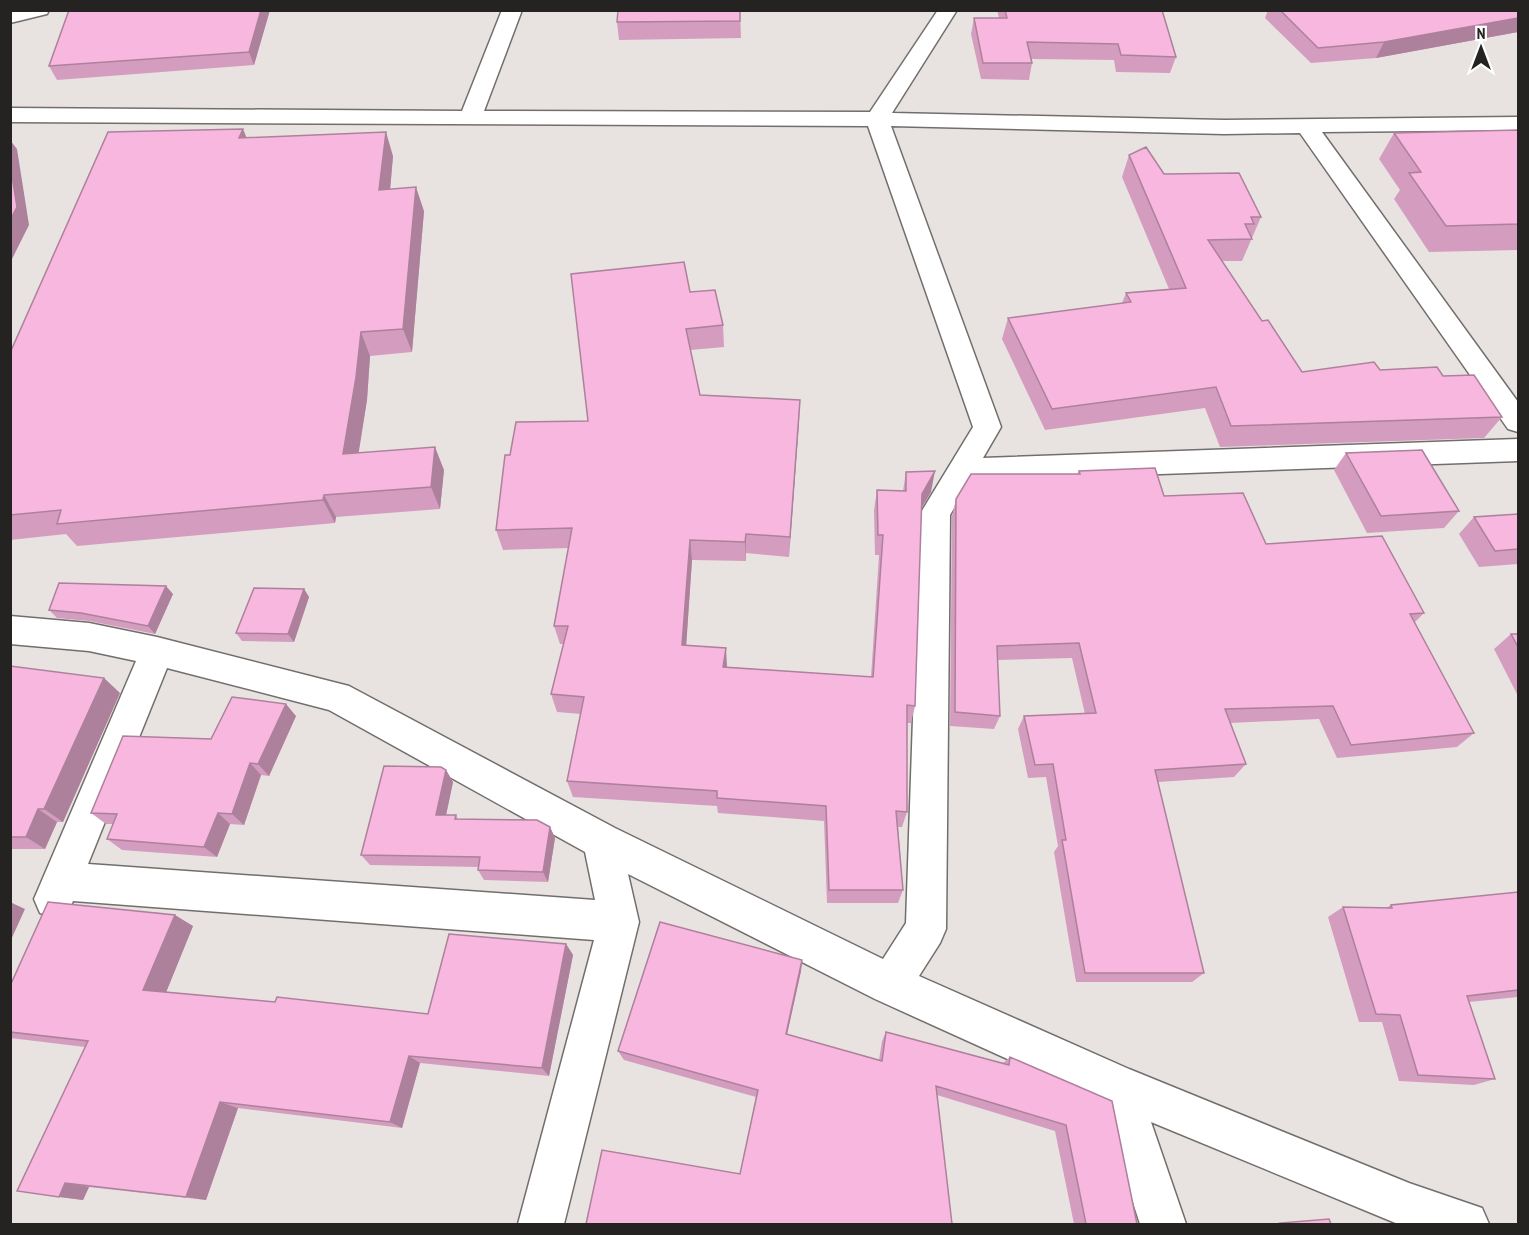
<svg xmlns="http://www.w3.org/2000/svg" width="1529" height="1235" font-family="'PT Sans Narrow',sans-serif">
  <rect width="100%" height="100%" fill="#e8e3e1"/>
  <g fill="none" stroke-linecap="round" stroke-linejoin="round">
    <defs>
      <path id="minor" d="M 49,10 L 47,14 L 10,23 L 10,11 Z
        M 502,10 L 522,10 L 484,111 L 870,112 L 938,10 L 957,10 L 892,113 L 1224,120 L 1518,117 L 1518,130 L 1322,132 L 1518,402 L 1518,432 L 1508,429 L 1300,133 L 1224,134 L 891,126 L 1001,427 L 983,458 L 1518,439 L 1518,461 L 970,481 L 950,515 L 946,929 L 940,943 L 919,976 L 1129,1069 L 1409,1183 L 1482,1208 L 1489,1224 L 1398,1224 L 1151,1122 L 1186,1224 L 1140,1224 L 1100,1101 L 875,999 L 628,874 L 639,922 L 564,1224 L 518,1224 L 594,940 L 73,901 L 68,913 L 54,918 L 40,913 L 34,899 L 136,661 L 89,651 L 10,644 L 10,616 L 89,623 L 157,637 L 349,686 L 615,828 L 883,959 L 906,923 L 920,514 L 973,427 L 868,126 L 10,122 L 10,108 L 462,111 ZM 167,668 L 329,710 L 585,852 L 595,900 L 88,864 Z"/>
    </defs>
    <use href="#minor" stroke="#726e6c" stroke-width="3"/>
    <use href="#minor" fill="#fff" fill-rule="evenodd"/>
  </g>
  <path fill="#d49dbf" d="M 270,10 L 254,65 L 57,80 L 49,66 Z
    M 740,10 L 741,38 L 619,40 L 617,22 Z
    M 997,10 L 1162,10 L 1176,57 L 1170,73 L 1116,72 L 1114,60 L 1031,59 L 1032,63 L 1029,80 L 981,79 L 971,34 L 974,18 L 999,18 Z
    M 1268,10 L 1518,10 L 1518,32 L 1376,58 L 1311,63 L 1265,18 Z
    M 1518,130 L 1518,250 L 1429,252 L 1394,199 L 1400,190 L 1379,159 L 1394,133 Z
    M 246,138 L 393,156 L 390,189 L 424,211 L 412,352 L 370,356 L 367,400 L 358,453 L 444,470 L 440,509 L 336,517 L 335,523 L 77,546 L 66,534 L 10,540 L 10,353 Z
    M 1129,155 L 1164,174 L 1261,217 L 1242,261 L 1222,261 L 1262,321 L 1302,372 L 1380,370 L 1443,376 L 1502,417 L 1484,438 L 1220,447 L 1205,408 L 1045,430 L 1002,339 L 1008,318 L 1122,303 L 1126,293 L 1169,289 L 1122,177 Z
    M 690,292 L 723,325 L 724,347 L 690,350 L 700,395 L 799,421 L 789,557 L 746,553 L 746,561 L 692,560 L 686,645 L 727,667 L 871,677 L 879,555 L 875,555 L 874,510 L 877,490 L 903,491 L 906,472 L 931,492 L 921,508 L 915,706 L 911,723 L 907,723 L 907,812 L 902,827 L 898,827 L 903,890 L 898,903 L 827,903 L 824,821 L 718,813 L 717,806 L 573,797 L 567,781 L 581,714 L 557,712 L 551,694 L 564,644 L 560,644 L 554,626 L 569,548 L 503,550 L 496,530 L 510,455 L 588,421 Z
    M 1346,453 L 1459,511 L 1444,528 L 1367,533 L 1334,470 Z
    M 1079,471 L 1164,496 L 1266,544 L 1424,613 L 1414,623 L 1474,733 L 1457,747 L 1337,758 L 1319,719 L 1230,723 L 1246,764 L 1234,777 L 1158,782 L 1204,973 L 1192,982 L 1076,982 L 1054,852 L 1058,846 L 1046,777 L 1028,778 L 1018,729 L 1024,716 L 1085,714 L 1072,658 L 997,660 L 1000,716 L 994,729 L 950,726 L 952,516 L 956,499 L 1077,474 Z
    M 1518,514 L 1518,564 L 1479,567 L 1459,534 L 1474,517 Z
    M 304,589 L 309,597 L 294,642 L 242,641 L 236,633 Z
    M 173,594 L 155,634 L 89,621 L 57,618 L 49,610 Z
    M 1511,634 L 1518,634 L 1518,696 L 1494,649 Z
    M 10,666 L 120,693 L 63,822 L 57,822 L 45,849 L 10,849 Z
    M 296,716 L 269,776 L 261,775 L 244,825 L 230,824 L 217,857 L 122,850 L 107,839 L 113,824 L 106,824 L 91,813 L 211,739 Z
    M 446,770 L 453,782 L 446,815 L 456,815 L 458,819 L 550,827 L 555,838 L 548,882 L 484,880 L 478,870 L 478,867 L 370,865 L 361,855 Z
    M 1518,892 L 1518,997 L 1469,1002 L 1495,1079 L 1474,1085 L 1399,1081 L 1382,1022 L 1359,1022 L 1328,917 L 1343,907 L 1386,908 L 1391,905 Z
    M 193,926 L 166,992 L 275,1002 L 428,1014 L 566,944 L 573,955 L 549,1076 L 420,1063 L 402,1128 L 238,1108 L 206,1200 L 89,1187 L 83,1200 L 17,1191 L 85,1047 L 10,1038 L 10,986 Z
    M 802,960 L 801,971 L 787,1035 L 879,1060 L 882,1041 L 886,1032 L 1003,1063 L 1010,1057 L 1112,1101 L 1137,1224 L 1074,1224 L 1055,1131 L 937,1095 L 740,1174 L 756,1097 L 624,1060 L 618,1051 Z
    M 1280,1223 L 1331,1224 L 1266,1224 Z"/>
  <path fill="#ad809b" d="M 261,10 L 270,10 L 254,65 L 249,52 Z
    M 1518,18 L 1518,32 L 1376,58 L 1384,42 Z
    M 243,129 L 253,153 L 239,138 Z
    M 386,132 L 393,156 L 388,214 L 379,190 Z
    M 10,140 L 17,149 L 29,225 L 10,263 Z
    M 416,187 L 424,211 L 412,352 L 403,329 Z
    M 361,332 L 370,356 L 367,400 L 355,476 L 343,454 Z
    M 800,400 L 799,421 L 789,557 L 790,537 Z
    M 435,447 L 444,470 L 440,509 L 431,487 Z
    M 935,471 L 931,492 L 918,514 L 922,494 Z
    M 324,495 L 336,517 L 335,523 L 323,500 Z
    M 746,534 L 746,561 L 745,542 Z
    M 690,540 L 692,560 L 685,663 L 682,645 Z
    M 166,586 L 173,594 L 155,634 L 148,626 Z
    M 304,589 L 309,597 L 294,642 L 288,634 Z
    M 726,648 L 727,666 L 724,685 L 723,667 Z
    M 104,678 L 120,693 L 63,822 L 44,809 Z
    M 286,704 L 296,716 L 269,776 L 258,764 Z
    M 250,763 L 261,775 L 244,825 L 232,814 Z
    M 446,770 L 453,782 L 444,825 L 436,815 Z
    M 38,809 L 57,822 L 45,849 L 26,837 Z
    M 218,813 L 230,824 L 217,857 L 204,847 Z
    M 550,827 L 555,838 L 548,882 L 543,872 Z
    M 10,902 L 25,909 L 10,942 Z
    M 175,915 L 193,926 L 163,1000 L 143,990 Z
    M 566,944 L 573,955 L 549,1076 L 542,1068 Z
    M 802,960 L 801,971 L 785,1043 L 786,1034 Z
    M 409,1056 L 420,1063 L 402,1128 L 390,1122 Z
    M 220,1102 L 238,1108 L 206,1200 L 186,1197 Z
    M 65,1183 L 89,1187 L 83,1200 L 59,1197 Z"/>
  <path fill="#f7b7de" stroke="#ad809b" stroke-width="1.5" d="M 69,10 L 261,10 L 249,52 L 49,66 Z
    M 618,10 L 740,10 L 740,21 L 617,22 Z
    M 1005,10 L 1162,10 L 1176,57 L 1121,55 L 1118,44 L 1027,42 L 1032,63 L 983,63 L 974,18 L 1007,18 Z
    M 1280,10 L 1518,10 L 1518,18 L 1384,42 L 1318,48 Z
    M 243,129 L 239,138 L 386,132 L 379,190 L 416,187 L 403,329 L 361,332 L 356,377 L 343,454 L 435,447 L 431,487 L 324,495 L 323,500 L 57,524 L 61,510 L 10,515 L 10,353 L 108,132 Z
    M 1518,130 L 1518,224 L 1446,226 L 1409,173 L 1421,172 L 1394,133 Z
    M 1146,147 L 1164,174 L 1239,173 L 1261,217 L 1251,217 L 1254,224 L 1245,224 L 1252,239 L 1208,240 L 1262,321 L 1268,320 L 1302,372 L 1374,362 L 1380,370 L 1437,367 L 1443,376 L 1474,375 L 1502,417 L 1231,426 L 1216,387 L 1052,409 L 1008,318 L 1131,302 L 1126,293 L 1186,288 L 1129,155 Z
    M 10,164 L 17,207 L 10,220 Z
    M 684,262 L 690,292 L 715,290 L 723,325 L 686,329 L 700,395 L 800,400 L 790,537 L 746,534 L 745,542 L 690,540 L 682,645 L 726,648 L 723,667 L 873,677 L 883,535 L 878,535 L 877,490 L 906,491 L 906,472 L 935,471 L 922,494 L 915,706 L 907,705 L 907,812 L 896,811 L 903,890 L 829,890 L 826,806 L 717,798 L 717,791 L 567,781 L 584,697 L 551,694 L 568,626 L 554,626 L 572,528 L 496,530 L 505,455 L 510,455 L 516,422 L 588,421 L 571,274 Z
    M 1422,450 L 1459,511 L 1381,516 L 1346,453 Z
    M 1155,468 L 1164,496 L 1243,493 L 1266,544 L 1382,536 L 1424,613 L 1410,614 L 1474,733 L 1351,745 L 1333,706 L 1225,709 L 1246,764 L 1155,770 L 1204,973 L 1085,973 L 1062,840 L 1066,840 L 1053,764 L 1035,765 L 1024,716 L 1096,713 L 1079,643 L 997,646 L 1000,716 L 955,712 L 956,499 L 971,474 L 1080,474 L 1079,471 Z
    M 1518,514 L 1518,549 L 1495,551 L 1474,517 Z
    M 59,583 L 166,586 L 148,626 L 81,613 L 49,610 Z
    M 254,588 L 304,589 L 288,634 L 236,633 Z
    M 1511,634 L 1518,634 L 1518,647 Z
    M 10,666 L 104,678 L 44,809 L 38,809 L 26,837 L 10,837 Z
    M 232,697 L 286,704 L 258,764 L 250,763 L 232,814 L 218,813 L 204,847 L 107,839 L 117,814 L 91,813 L 123,736 L 211,739 Z
    M 384,766 L 441,767 L 446,770 L 436,815 L 456,815 L 455,819 L 537,820 L 550,827 L 543,872 L 478,870 L 480,857 L 361,855 Z
    M 1518,892 L 1518,990 L 1467,996 L 1495,1079 L 1418,1075 L 1400,1015 L 1376,1014 L 1343,907 L 1392,908 L 1391,905 Z
    M 48,902 L 175,915 L 143,990 L 275,1002 L 277,997 L 428,1014 L 449,934 L 566,944 L 542,1068 L 409,1056 L 390,1122 L 220,1102 L 186,1197 L 65,1183 L 59,1197 L 17,1191 L 88,1041 L 10,1032 L 10,986 Z
    M 660,922 L 802,960 L 786,1034 L 882,1061 L 886,1032 L 1009,1065 L 1010,1057 L 1112,1101 L 1137,1224 L 1086,1224 L 1066,1125 L 936,1086 L 952,1224 L 586,1224 L 602,1150 L 740,1174 L 758,1090 L 618,1051 Z
    M 1329,1219 L 1331,1224 L 1281,1224 L 1280,1223 Z"/>
  <rect width="1529" height="1235" fill="none" stroke="#252322" stroke-width="24"/>
  <g transform="translate(1481 48)" stroke="#ffffff" stroke-width="4.5" paint-order="stroke">
  <path d="M0-4.5L10 22L0 15L-10 22Z" fill="#252322"/>
  <text y="-9" font-size="16" font-weight="bold" text-anchor="middle" fill="#252322">N</text>
  </g>
</svg>
